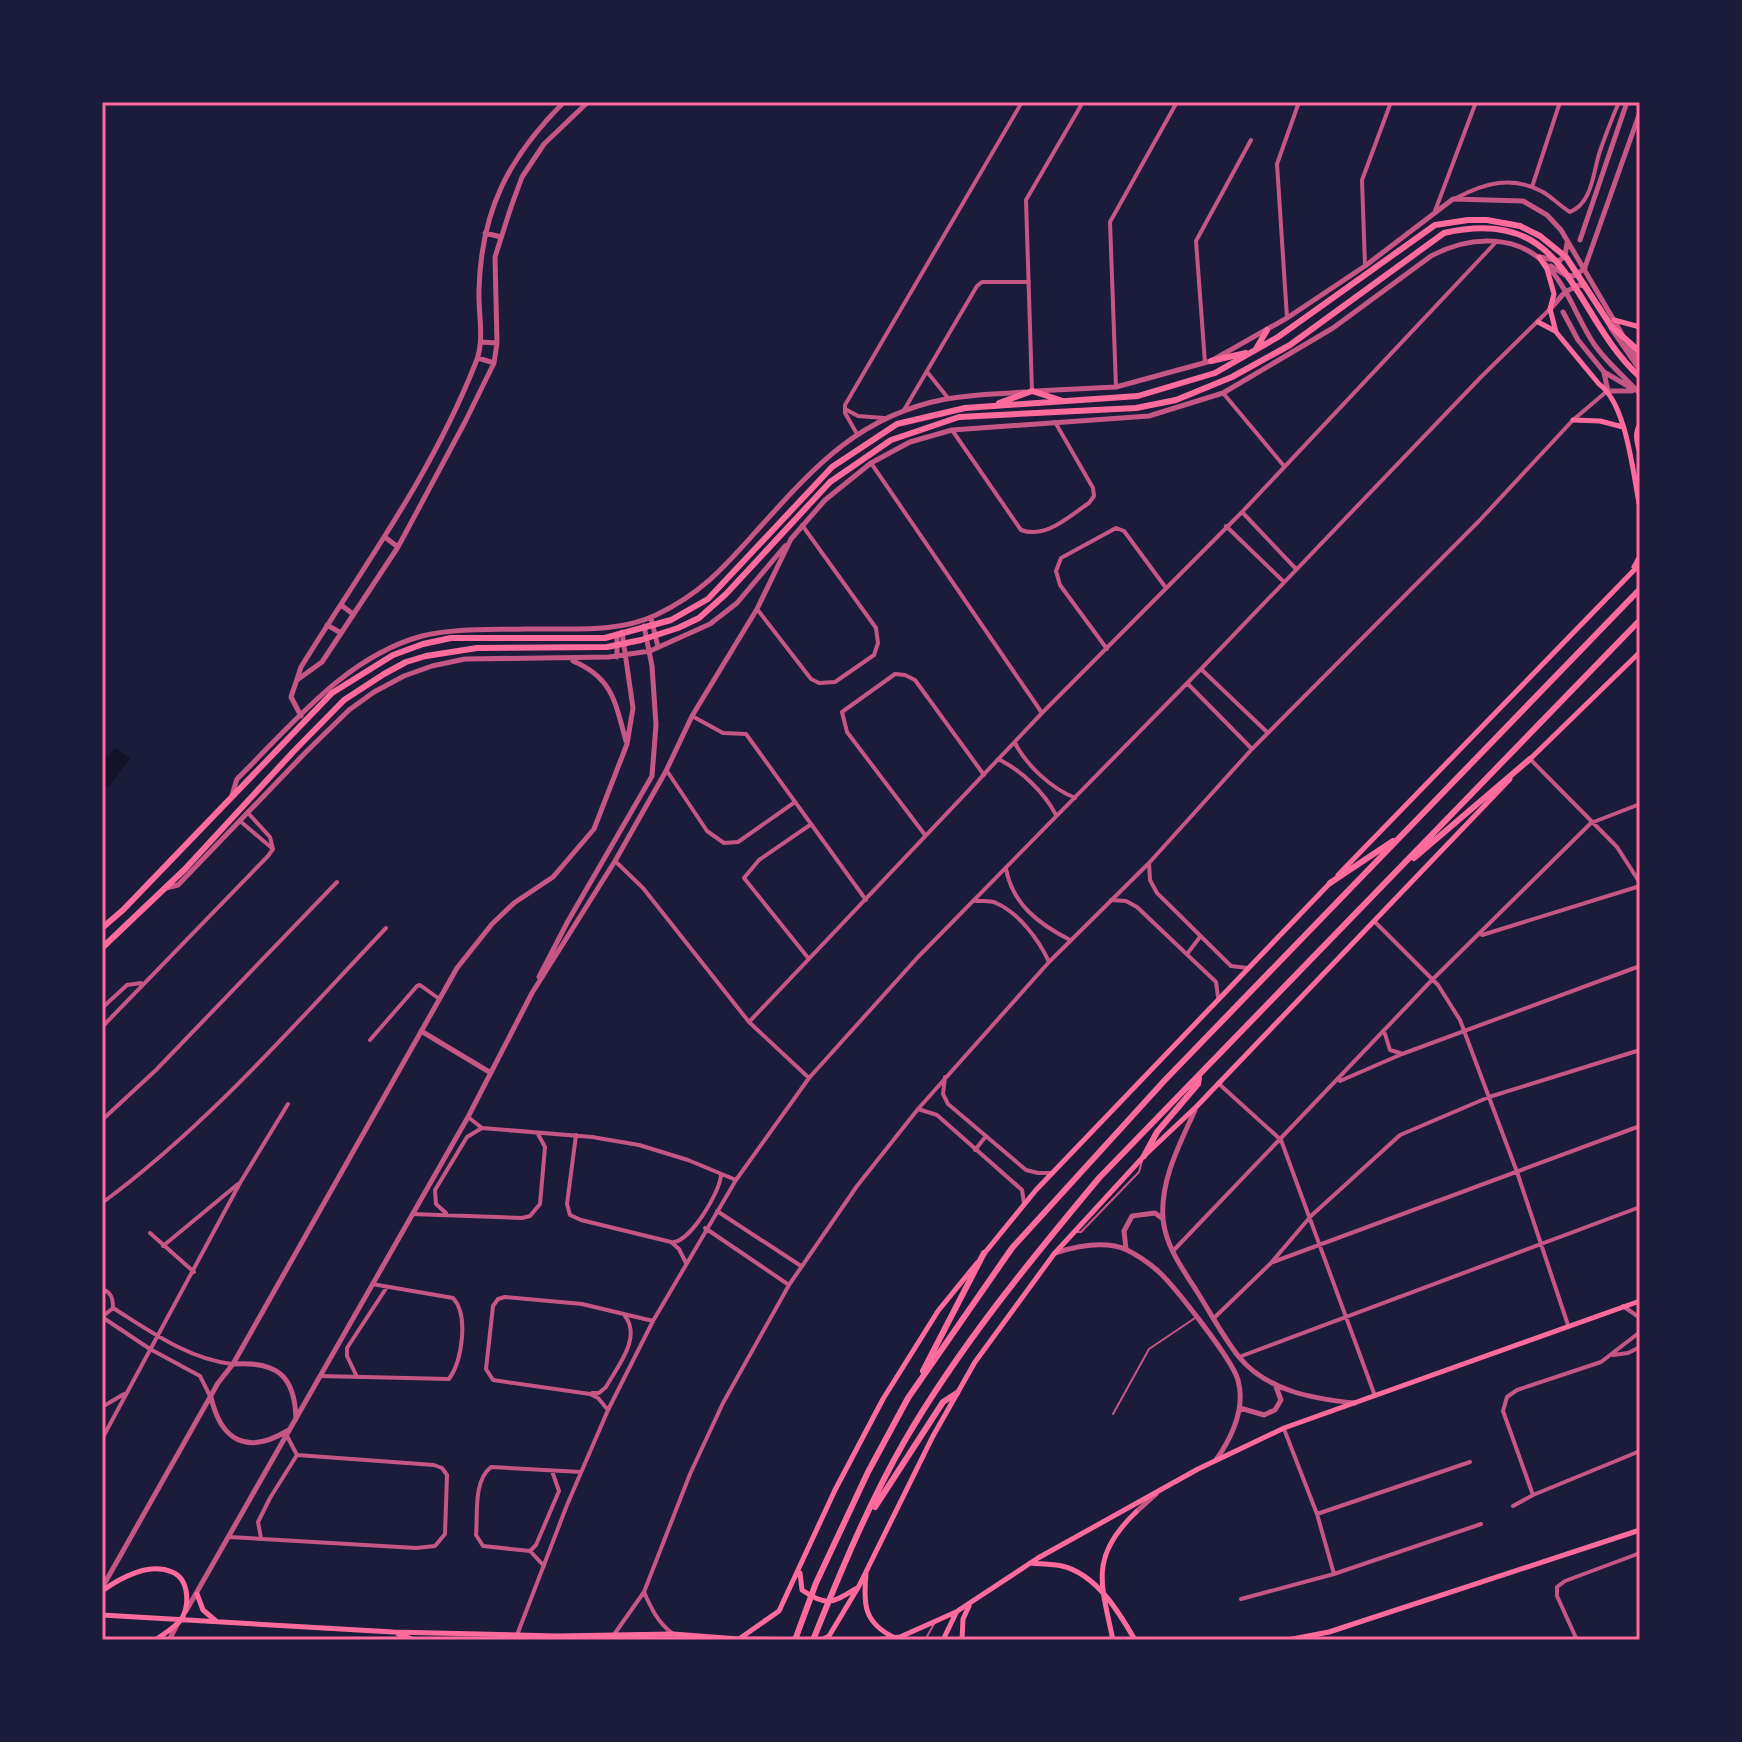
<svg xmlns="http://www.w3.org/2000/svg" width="1742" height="1742" font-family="Signika,sans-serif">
  <rect width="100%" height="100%" fill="#1b1b3a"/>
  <path fill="#12122b" d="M 115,748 L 130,758 L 109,787 L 102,782 L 102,756 L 109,756 Z"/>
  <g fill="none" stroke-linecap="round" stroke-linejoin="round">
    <path stroke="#c65784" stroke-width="2" d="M 1075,1232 L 1081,1232 L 1139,1172 L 1142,1161
      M 1113,1414 L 1149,1349 L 1195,1318
      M 925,1640 L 934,1624"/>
    <path stroke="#c65784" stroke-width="4" d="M 1532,187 L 1560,102
      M 1456,198 C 1485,183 1512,175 1543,192 C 1553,198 1560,206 1570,212 C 1593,203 1593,171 1600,151 C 1606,134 1612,118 1619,102
      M 1435,211 L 1476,102
      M 1365,266 L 1362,180 L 1391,102
      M 1287,318 L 1277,164 L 1299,102
      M 1205,363 L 1196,241 L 1251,140
      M 928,373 L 948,398
      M 1116,387 L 1110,222 L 1177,102
      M 1032,391 L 1026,200 L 1083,102
      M 1223,393 L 1284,466
      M 845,409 L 858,416 L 884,418
      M 904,410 L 977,286 L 982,282 L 1029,282
      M 952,430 L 1021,530 C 1046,539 1068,517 1089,503 L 1094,496 L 1093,488 L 1055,422
      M 857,434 L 845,413 L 845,405 L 1022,102
      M 871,463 L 1042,713
      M 1242,512 L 1296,569
      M 1226,526 L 1284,582
      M 757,609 L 811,679 L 819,683 L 835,682 L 874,655 L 878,643 L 876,628 L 802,525
      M 1107,649 L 1060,585 L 1056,571 L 1061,558 L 1116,528 L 1124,531 L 1166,588
      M 1201,669 L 1268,733
      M 1187,683 L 1252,749
      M 692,716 L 723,733 L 746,734 L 866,900
      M 1015,743 C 1027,766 1051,788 1075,798
      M 998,759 C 1021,770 1044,792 1056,815
      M 1531,760 L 1617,847 L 1640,883
      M 667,771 L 707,831 L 724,843 L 738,842 L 795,802
      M 240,821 L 273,849
      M 925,835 L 847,732 L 842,712 L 895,674 L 905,675 L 915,680 L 984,775
      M 615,861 L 643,888 L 749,1022 L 809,1078
      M 1149,863 L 1150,880 L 1157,893 L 1231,966 L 1248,968
      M 1006,869 C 1013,905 1039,924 1070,940
      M 1111,900 L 1126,901 L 1137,907 L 1216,982 L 1218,997
      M 976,901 C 982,901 991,900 996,903 C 1019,913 1039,940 1049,962
      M 1375,922 L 1438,985 L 1460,1020 L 1517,1172 L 1568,1325
      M 1482,935 L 1640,886
      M 1187,954 L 1200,937
      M 809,959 L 744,878 L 759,860 L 810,825
      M 102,1008 L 127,985 L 141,983
      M 749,1022 L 1042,713 L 1242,512 L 1497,241
      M 102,1027 L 268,856 L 273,849 L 270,837 L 248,813
      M 1385,1034 L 1390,1050 L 1400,1053
      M 370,1040 L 417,986 L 420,985 L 438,998
      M 945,1077 L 943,1094 L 948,1104 L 1026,1170 L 1038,1173 L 1053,1173
      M 1340,1081 L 1402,1054 L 1640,966
      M 1218,1083 L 1281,1140 L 1375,1396
      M 918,1109 L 937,1115 L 1022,1190 L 1024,1203
      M 468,1117 L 482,1128 L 592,1137 L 639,1145 L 688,1160 L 736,1180
      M 102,1120 L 156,1070 L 337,882
      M 576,1135 L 567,1204 L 570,1215 L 581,1220 L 671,1242 L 679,1249 L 686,1263
      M 975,1150 L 986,1136
      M 102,1203 C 208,1125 295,1024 386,928
      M 717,1211 L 801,1266
      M 446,1213 L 436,1204 L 435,1190 L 467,1137 L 482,1128
      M 412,1214 L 522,1218 L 530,1216 L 540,1204 L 545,1147 L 538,1134
      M 705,1228 L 789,1285
      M 150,1233 L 194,1272
      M 674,1242 C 691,1240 721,1191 721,1174
      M 163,1246 L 238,1184
      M 1173,1251 L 1432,980 L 1591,823 L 1640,804
      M 1273,1262 L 1640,1126
      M 102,1289 C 111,1292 113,1298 113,1308 L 102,1317 L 150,1349 L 200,1376 L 210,1396
      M 1623,1306 L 1640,1318
      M 113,1308 C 150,1331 188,1359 232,1364
      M 1214,1318 L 1271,1263 L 1311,1216 L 1400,1135 L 1489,1097 L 1640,1050
      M 1613,1355 L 1628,1353 L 1640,1347
      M 1239,1357 L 1640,1207
      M 320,1376 L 449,1379 C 462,1361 469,1315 453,1298 L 372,1284
      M 357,1377 L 347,1356 L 347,1348 L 387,1287
      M 592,1393 L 599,1393 L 606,1387 C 617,1367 642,1338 625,1316
      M 102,1407 L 124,1394
      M 608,1410 L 598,1398 L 590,1394 L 493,1380 L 486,1369 L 493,1306 L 498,1299 L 505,1297 L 582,1304 L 653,1321
      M 1284,1429 L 1317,1514 L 1334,1574
      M 287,1436 L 297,1455
      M 102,1439 L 240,1183 L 288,1104
      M 1533,1495 L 1503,1411 L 1507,1397 L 1517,1390 L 1601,1362 L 1640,1332
      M 1513,1506 L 1533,1495 L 1640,1451
      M 1317,1514 L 1470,1462
      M 229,1537 L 416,1548 L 435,1546 L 445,1534 L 447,1475 L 442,1468 L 434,1465 L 297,1455 L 270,1498 L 258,1522 L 261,1538
      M 530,1551 L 536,1545 L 559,1491 L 552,1471
      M 544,1566 L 530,1551 L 483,1546 L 476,1535 C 478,1514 473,1481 491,1467 L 581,1472
      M 644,1592 C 651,1608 658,1623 673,1634
      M 1241,1599 L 1334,1574 L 1481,1524
      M 517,1635 L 567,1505 L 608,1410 L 653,1321 L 736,1180 L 809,1078 L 918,957 L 1201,669 L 1480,378 L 1550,309
      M 613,1636 L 644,1592 L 690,1474 L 723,1403 L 789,1285 L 857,1186 L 918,1109 L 1049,962 L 1149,863 L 1252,749 L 1479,521 L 1573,420 L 1606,392
      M 1577,1640 L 1557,1596 L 1557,1587 L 1565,1581 L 1640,1553"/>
    <path stroke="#c65784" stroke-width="5" d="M 485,233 L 501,237
      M 1580,240 L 1627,102
      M 1540,257 L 1559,261 L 1565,256 L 1567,243
      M 1551,266 L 1565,275 L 1574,276 L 1585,268
      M 1585,267 L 1640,112
      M 1551,308 L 1565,292 L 1579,285 L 1584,286
      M 1563,312 L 1578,340 L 1604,372 L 1633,389
      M 1611,328 L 1640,370
      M 481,342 L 497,343
      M 1627,342 L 1640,364
      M 478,358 L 494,363
      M 1604,373 L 1608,391 L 1632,391
      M 1035,391 L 1116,387 L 1211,361 L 1287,318 L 1365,266 L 1453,199 L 1523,201 L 1547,215 L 1561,230 L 1622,334
      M 386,538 L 398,547
      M 341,605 L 353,614
      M 651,618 L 658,647
      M 327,625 L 341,633
      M 617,634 L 617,657
      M 573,661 C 613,678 615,702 626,741
      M 297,680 L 322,662 L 398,547 L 465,422 L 494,363 L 497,343 L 495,257 L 511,207 L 522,177 L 544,144 L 588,102
      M 301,716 L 291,697 L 301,667 C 365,564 431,476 476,362 C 485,340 478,313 479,290 C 481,210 509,157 564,102
      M 232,795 L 237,779 C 292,725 345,657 422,636 C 454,628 491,630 525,629 C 568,628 616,634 656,615 C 704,592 726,565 761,526 C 816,465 861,415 946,399 C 972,394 999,394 1025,392
      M 166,888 L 178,885 L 306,752 L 349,710 L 374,692 L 404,676 L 432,666 L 465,659 L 609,657 L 650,651 L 710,624 L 737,603 L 785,546
      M 539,977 L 568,921 L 652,776 L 656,725 L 652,666 L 644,626
      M 421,1031 L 491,1073
      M 1195,1110 C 1180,1144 1160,1180 1163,1219 C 1166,1247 1182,1268 1196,1290 C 1210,1312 1223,1337 1239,1357 C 1267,1391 1314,1399 1355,1403
      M 1126,1249 L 1124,1231 L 1132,1216 L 1155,1213 L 1163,1219
      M 1055,1253 C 1077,1246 1105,1240 1127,1250 C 1137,1255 1150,1264 1158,1271 C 1175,1287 1232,1359 1238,1380 C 1246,1409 1232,1437 1216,1460
      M 234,1364 C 276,1361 295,1375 296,1419
      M 211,1397 C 221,1441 247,1455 287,1431
      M 1240,1408 L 1264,1415 L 1275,1410 L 1281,1400 L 1275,1384
      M 1136,1512 L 1156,1494
      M 102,1588 L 218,1383 L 233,1364 L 457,968 L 492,924 L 514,903 L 553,877 L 594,829 L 627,744 L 633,708 L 622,632
      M 186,1611 L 468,1117 L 532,993 L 615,861 L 666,771 L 692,716 L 757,609 L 791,539 L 825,500 L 871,463 L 910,442 L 952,430 L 1149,416 L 1223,393 L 1333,328 L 1431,256 C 1470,235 1520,233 1550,269 C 1569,291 1578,320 1594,344 C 1607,363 1625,377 1640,394
      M 169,1640 L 178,1623"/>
    <path stroke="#ff6b9d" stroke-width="5" d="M 1539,257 L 1547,269 L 1554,294 L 1550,309 L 1556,332 L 1599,384 C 1627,404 1633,475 1640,508
      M 1614,320 L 1640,327
      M 1538,322 L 1555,331
      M 1573,420 L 1600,421 L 1623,427
      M 1640,424 C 1634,434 1637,442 1640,454
      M 1634,567 L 1640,556
      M 1528,761 L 1640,652
      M 1338,875 L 1640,564
      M 983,1255 L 1036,1190 L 1331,882
      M 1030,1563 C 1040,1564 1052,1564 1062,1566 C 1096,1574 1119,1612 1135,1640
      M 800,1573 L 802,1590 C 825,1606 832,1604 855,1589
      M 866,1574 C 863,1605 864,1623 895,1638
      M 102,1591 C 120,1578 149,1562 172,1572 C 190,1579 190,1608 180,1621 C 173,1628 163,1635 155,1640
      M 197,1594 L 203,1610 L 216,1621
      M 102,1615 L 393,1632 L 557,1636 L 673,1634 L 739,1639 L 816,1640
      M 398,1634 L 415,1640
      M 739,1639 L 779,1611 L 835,1490 L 883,1399 L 938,1311 L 977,1263
      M 822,1640 L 829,1636 L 859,1586 L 933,1436 L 975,1362 L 1054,1254 L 1144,1156 L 1197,1106 L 1510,779
      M 874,1640 L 900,1637 L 956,1612 L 1038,1558 L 1198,1469 L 1284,1428 L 1640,1301
      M 943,1640 L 956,1613
      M 962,1640 L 963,1619 L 969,1606
      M 1113,1640 C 1101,1583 1089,1557 1136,1512
      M 1287,1640 L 1329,1632 L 1640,1530"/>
    <path stroke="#ff6b9d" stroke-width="6" d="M 1414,858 L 1530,759
      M 1330,883 L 1393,841
      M 1144,1156 L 1157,1132 L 1198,1084 L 1199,1078
      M 923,1371 L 984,1253
      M 875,1507 L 943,1402 L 957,1393
      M 795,1640 L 816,1583 L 868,1472 L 908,1398 L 1012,1248 L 1165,1080 L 1640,589
      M 813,1640 C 840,1573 868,1505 904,1442 C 959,1347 1029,1262 1099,1178 L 1640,620"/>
    <path stroke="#ff6b9d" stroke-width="6" d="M 1256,349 L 1267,330
      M 1211,361 L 1246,353
      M 999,403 L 1032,391 L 1060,400
      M 102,928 L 123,910 L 332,693 L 393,655 L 423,644 L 451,638 L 605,638 L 671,620 L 708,599 L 832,467 L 897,424 L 965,408 L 1138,396 L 1215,373 L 1278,337 L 1435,225 L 1468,220 L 1487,220 L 1520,226 L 1540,236 L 1566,257 L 1611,326 L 1640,352
      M 102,948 L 185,869 L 293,752 L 344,700 L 384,674 L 406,662 L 426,656 L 477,648 L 607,647 L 641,640 L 678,628 L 699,618 L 726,594 L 830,482 L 891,440 L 959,417 L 1136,408 L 1176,400 L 1232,377 L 1290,345 L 1444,233 C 1571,204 1569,312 1640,377"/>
  </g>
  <rect width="1742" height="1742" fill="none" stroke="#1b1b3a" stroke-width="208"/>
  <rect x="104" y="104" width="1534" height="1534" fill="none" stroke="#ff6b9d" stroke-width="3"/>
</svg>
